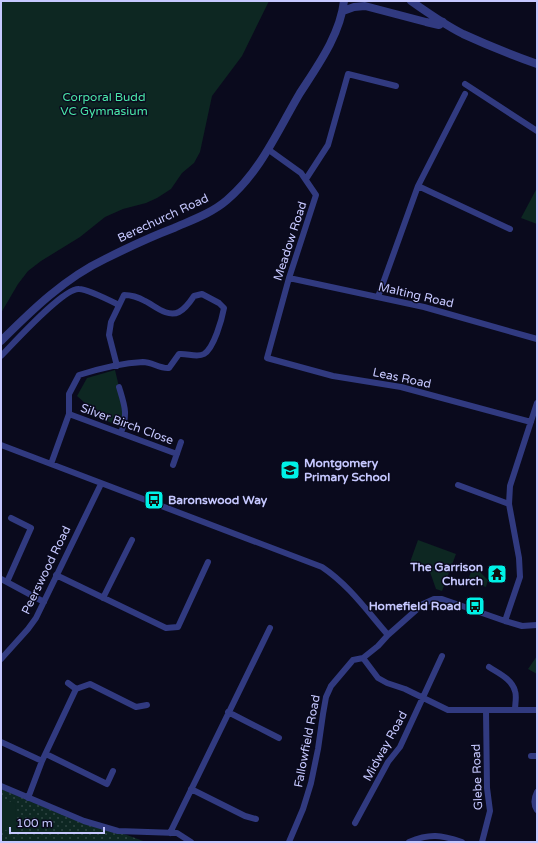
<svg xmlns="http://www.w3.org/2000/svg" width="538" height="843" font-family="'Varela Round',sans-serif">
  <defs>
    <pattern id="grass-dots" width="8" height="8" patternUnits="userSpaceOnUse"><rect width="8" height="8" fill="#0d2722"/><path d="M2 2h.1M6 6h.1" fill="none" stroke="#2f4543" stroke-width="1.8" stroke-linecap="round"/></pattern>
  </defs>
  <rect width="100%" height="100%" fill="#0a0a1d"/>
  <path fill="url(#grass-dots)" d="M 1,789 L 146,842 L 1,842 Z"/>
  <path fill="#0d2722" d="M 1,1 L 269,1 L 242,56 L 212,96 L 200,152 L 194,163 L 182,173 L 171,189 L 157,198 L 146,203 L 123,209 L 105,217 L 80,237 L 41,261 L 28,271 L 18,284 L 1,313 Z
    M 537,188 L 537,224 L 521,218 Z
    M 115,370 L 125,412 L 121,426 L 86,414 L 85,403 L 77,396 L 87,378 Z
    M 418,540 L 456,554 L 442,591 L 436,589 L 430,572 L 409,565 Z
    M 473,565 L 488,580 L 486,587 L 468,581 Z
    M 537,656 L 537,674 L 528,669 Z
    M 1,798 L 16,804 L 15,834 L 1,828 Z"/>
  <g fill="none" stroke-linecap="round" stroke-linejoin="round">
    <path stroke="#313a80" stroke-width="6" d="M 465,84 L 537,131
      M 269,150 L 301,173 L 316,195 L 289,278 L 267,358 L 333,376 L 401,387 L 531,422
      M 306,179 L 328,145 L 348,74 L 396,86
      M 418,186 L 510,229
      M 289,278 L 424,307 L 537,339
      M 378,297 L 418,186 L 465,94
      M 1,356 C 14,343 63,288 79,289 C 86,289 111,301 119,305
      M 119,387 C 125,407 128,413 121,433
      M 69,414 L 177,454
      M 1,445 L 322,567 C 349,585 367,611 388,635
      M 51,464 L 69,414 L 69,394 L 79,375 C 98,369 123,363 143,362 C 152,362 160,369 169,368 L 179,354 C 187,353 197,358 204,354 C 214,348 222,319 224,308 L 219,303 L 202,294 L 194,296 C 190,302 185,309 179,312 C 167,318 154,305 145,301 C 138,297 131,295 124,295 L 111,322 L 109,335 L 117,366
      M 173,465 L 181,442
      M 458,485 L 509,504
      M 56,575 L 166,628 L 178,627 L 208,562
      M 1,579 L 44,602
      M 7,582 L 31,528 L 11,518
      M 103,598 L 132,540
      M 505,621 L 520,577 L 519,558 L 509,504 L 510,486 L 537,403
      M 363,658 L 378,678 L 387,683 L 405,689 L 448,710 L 537,710
      M 1,659 L 28,629 L 36,618 L 101,484
      M 489,667 C 498,673 512,679 515,691 C 517,696 515,704 515,710
      M 68,683 L 76,689
      M 228,712 L 279,738
      M 1,742 L 42,761
      M 46,754 L 107,784 L 113,771
      M 531,756 L 537,756
      M 1,786 L 84,821 L 118,831 L 177,833 L 191,842
      M 191,789 L 245,816 L 256,819
      M 537,792 C 534,798 533,804 537,810
      M 28,798 L 42,761 L 76,689 L 90,684 L 136,707 L 147,705
      M 355,823 L 388,762 L 400,747 L 442,656
      M 170,833 L 270,628
      M 289,842 L 303,809 L 311,783 L 318,749 L 323,714 L 326,697 L 331,686 L 353,660 L 363,658 L 378,646 L 388,635 L 423,604 L 434,599 L 442,599 L 505,621 L 522,626 L 537,625
      M 409,842 C 430,833 441,835 462,842
      M 482,842 L 490,811 L 487,788 L 486,710"/>
    <path stroke="#313a80" stroke-width="8" d="M 411,1 C 428,13 445,25 463,34 C 487,45 512,55 537,64
      M 343,11 L 354,7 L 365,6 L 426,22 L 439,25 L 443,22
      M 1,341 C 32,310 65,278 105,259 C 127,248 150,237 174,228 C 192,220 212,213 227,200 C 261,171 278,130 300,93 C 318,65 340,35 344,1"/>
  </g>
  <defs>
    <symbol id="school-square" viewBox="-11 -11 22 22"><rect x="-9" y="-9" width="18" height="18" rx="4" fill="#00f1e6" stroke="#0a0a1d"/><path d="M0-5L7-2L0 1L-7-2ZM-4 1L0 2.5L4 1V4Q0 6-4 4Z" fill="#111"/></symbol>
    <symbol id="bus-square" viewBox="-11 -11 22 22"><rect x="-9" y="-9" width="18" height="18" rx="4" fill="#00f1e6" stroke="#0a0a1d"/><path d="M-5-6H5V4H4V6H2V4H-2V6H-4V4H-5ZM-3.5-4V0h7V-4ZM-3.5 1.2v1.5H-2V1.2ZM2 1.2v1.5H3.5V1.2Z" fill="#111"/></symbol>
    <symbol id="temple-square" viewBox="-11 -11 22 22"><rect x="-9" y="-9" width="18" height="18" rx="4" fill="#00f1e6" stroke="#0a0a1d"/><path d="M0-6L5-2H3V0L6.5 2.5H4V6H1.5V3h-3V6H-4V2.5H-6.5L-3 0V-2H-5Z" fill="#111"/></symbol>
  </defs>
  <g fill-rule="evenodd">
    <use href="#school-square" x="279" y="459" width="22" height="22"/>
    <use href="#bus-square" x="143" y="489" width="22" height="22"/>
    <use href="#temple-square" x="486" y="563" width="22" height="22"/>
    <use href="#bus-square" x="464" y="595" width="22" height="22"/>
  </g>
  <g text-anchor="middle" stroke-width="3" stroke-linejoin="round" paint-order="stroke">
    <g font-size="12" fill="#4ae7a9" stroke="#0a0a1d">
      <text x="104" y="101">Corporal Budd<tspan x="104" dy="14">VC Gymnasium</tspan></text>
    </g>
    <g font-size="12" fill="#c6c8ff" stroke="#0a0a1d">
      <text transform="translate(163 218) rotate(-25)" y="4">Berechurch Road</text>
      <text transform="translate(290 241) rotate(-72)" y="4">Meadow Road</text>
      <text transform="translate(416 295) rotate(13)" y="4">Malting Road</text>
      <text transform="translate(402 378) rotate(12)" y="4">Leas Road</text>
      <text transform="translate(127 424) rotate(20)" y="4">Silver Birch Close</text>
      <text transform="translate(46 570) rotate(-64)" y="4">Peerswood Road</text>
      <text transform="translate(307 741) rotate(-79)" y="4">Fallowfield Road</text>
      <text transform="translate(385 746) rotate(-61)" y="4">Midway Road</text>
      <text transform="translate(477 777) rotate(-92)" y="4">Glebe Road</text>
    </g>
    <g font-size="12" font-weight="bold" fill="#c6c8ff" stroke="#0a0a1d" text-anchor="start">
      <text x="304" y="467">Montgomery<tspan x="304" dy="14">Primary School</tspan></text>
      <text x="168" y="504">Baronswood Way</text>
      <text x="483" y="571" text-anchor="end">The Garrison<tspan x="483" dy="14">Church</tspan></text>
      <text x="461" y="610" text-anchor="end">Homefield Road</text>
    </g>
  </g>
  <rect width="538" height="843" fill="none" stroke="#c6c8ff" stroke-width="4"/>
  <path d="M10 827v6h94v-6" fill="none" stroke="#c6c8ff" stroke-width="2"/>
  <text x="16" y="827" font-size="12" fill="#c6c8ff" stroke="#0a0a1d" stroke-width="3" paint-order="stroke">100 m</text>
</svg>
